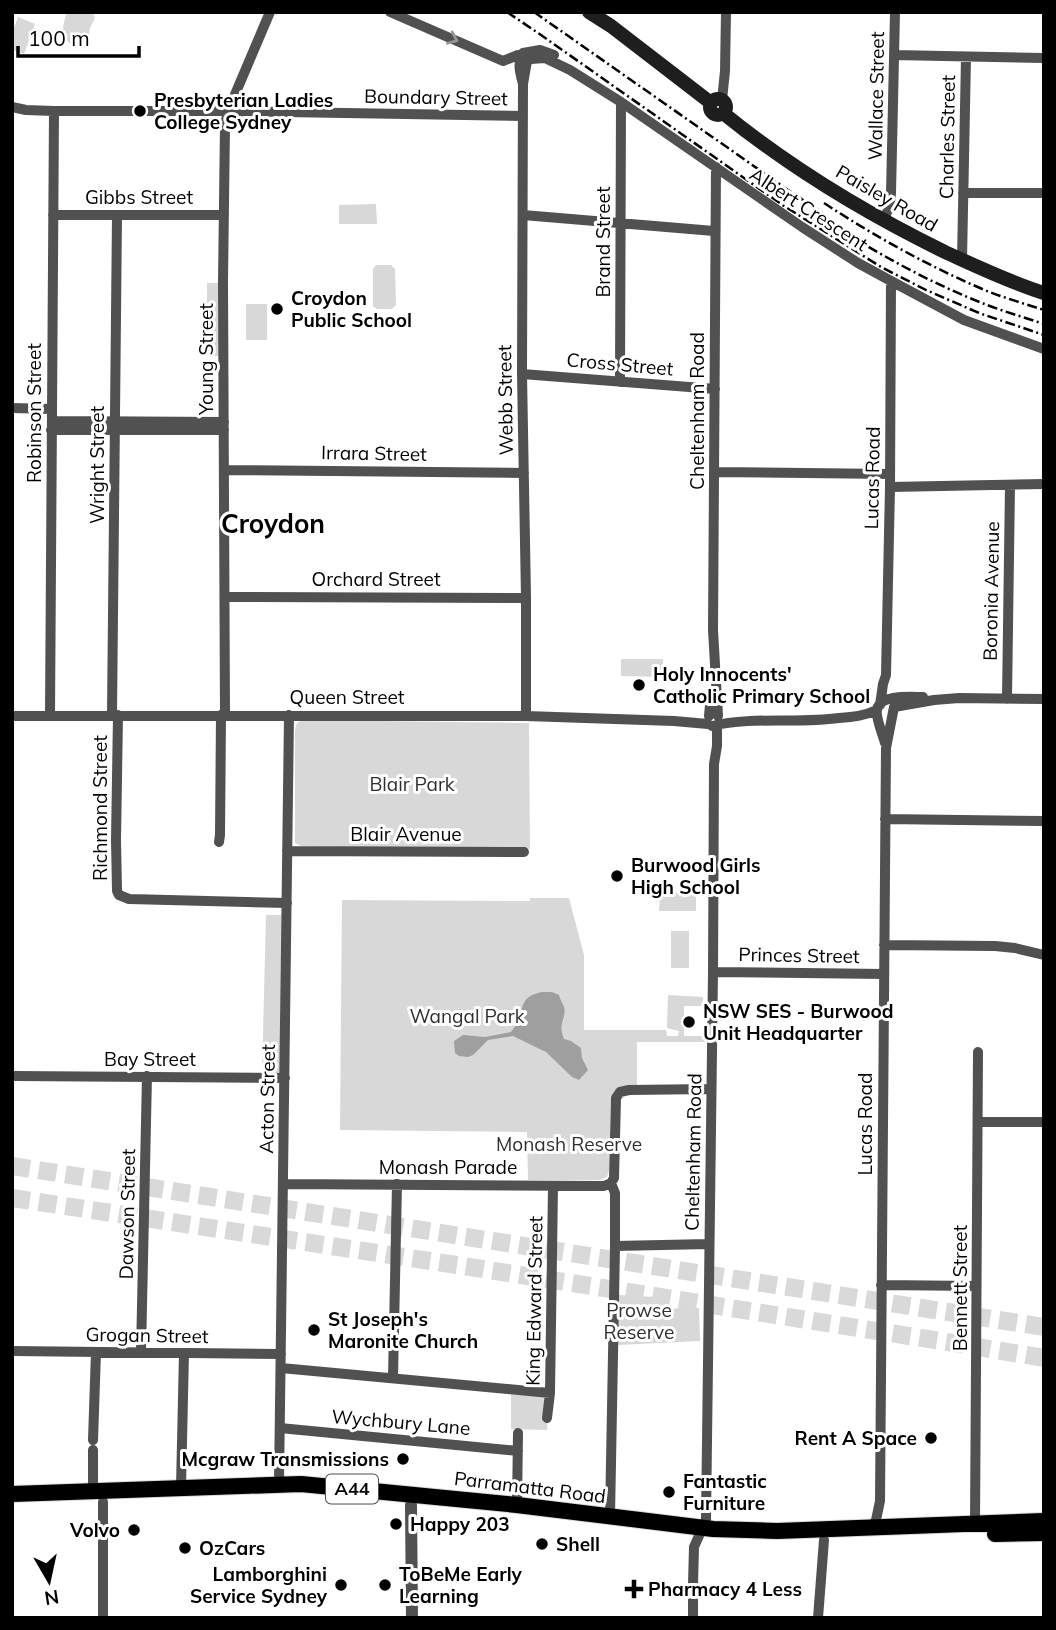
<svg xmlns="http://www.w3.org/2000/svg" width="1056" height="1630" font-family="Mulish,sans-serif">
  <rect width="100%" height="100%" fill="#fff"/>
  <path fill="#d8d8d8" d="M 67,12 L 93,13 L 95,18 L 90,28 L 88,42 L 82,46 L 72,46 C 60,34 62,28 67,12 Z
    M 18,17 L 35,24 L 24,54 L 12,50 L 12,33 Z
    M 376,204 L 377,224 L 339,224 L 339,205 Z
    M 376,265 L 391,265 L 395,269 L 396,305 L 392,309 L 377,309 L 373,306 L 373,269 Z
    M 207,283 L 221,283 L 222,356 L 207,356 Z
    M 246,304 L 267,304 L 267,340 L 246,340 Z
    M 621,659 L 663,659 L 663,677 L 621,676 Z
    M 302,720 L 529,723 L 530,849 L 301,846 L 295,843 L 295,730 L 297,723 Z
    M 660,892 L 696,893 L 696,911 L 659,911 Z
    M 530,898 L 569,898 L 584,955 L 584,1030 L 666,1030 L 667,1036 L 678,1036 L 679,1031 L 667,1028 L 668,995 L 703,997 L 703,1006 L 684,1006 L 684,1036 L 705,1036 L 705,1042 L 637,1042 L 637,1086 C 623,1086 618,1085 611,1098 L 609,1171 L 607,1177 L 600,1180 L 528,1180 L 527,1132 L 340,1130 L 342,900 L 530,901 Z
    M 266,915 L 281,915 L 280,1075 L 262,1074 Z
    M 671,931 L 689,931 L 689,968 L 671,968 Z
    M 618,1295 L 657,1297 L 657,1309 L 699,1308 L 700,1341 L 618,1345 Z
    M 511,1389 L 550,1393 L 547,1430 L 511,1429 Z"/>
  <path fill="#9f9f9f" d="M 542,992 L 552,992 L 559,995 C 560,1000 563,1003 564,1007 C 567,1018 557,1023 564,1039 L 571,1041 L 581,1048 L 582,1058 L 588,1070 L 579,1080 L 572,1077 L 546,1052 L 513,1036 L 488,1040 L 473,1055 L 468,1057 L 459,1056 L 455,1053 L 454,1041 L 463,1035 L 485,1037 L 511,1032 C 527,1013 515,997 542,992 Z"/>
  <g fill="none" stroke-linecap="round" stroke-linejoin="round">
    <path stroke="#d9d9d9" stroke-width="18" stroke-dasharray="18 9" stroke-linecap="butt" d="M 12,1166 L 1044,1327
      M 12,1198 L 457,1265 L 966,1345 L 1044,1358"/>
    <defs>
      <path id="trunk" d="M 12,1494 L 301,1484 L 517,1505 L 713,1529 L 777,1531 L 1044,1521
        M 995,1534 L 1044,1533"/>
    </defs>
    <use href="#trunk" stroke="#dbdbdb" stroke-width="18"/>
    <path stroke="#515151" stroke-width="10" d="M 390,12 L 503,61 L 518,55 L 527,61
      M 894,55 L 1044,58
      M 527,61 L 531,59 L 545,58 L 570,70 L 621,102 L 802,227 L 858,263 L 891,281 L 964,320 L 1044,349
      M 523,84 C 520,73 517,63 523,53 L 540,50 L 554,55
      M 722,100 L 725,71 L 726,12
      M 12,107 L 26,110 L 54,111 L 228,111 L 523,116
      M 716,167 L 713,630 L 718,716
      M 963,193 L 1044,193
      M 53,215 L 224,215
      M 523,215 L 714,231
      M 883,221 L 890,206 L 891,193 L 895,12
      M 962,260 L 966,57
      M 522,374 L 715,389
      M 620,382 L 621,102
      M 12,408 L 52,409
      M 52,421 L 224,422
      M 51,430 L 224,430
      M 224,470 L 524,473
      M 714,472 L 890,474
      M 890,487 L 1044,484
      M 225,597 L 526,598
      M 1007,699 L 1010,485
      M 880,705 L 883,684 L 886,675 L 890,487 L 891,281
      M 894,707 L 934,700 L 959,698 L 1044,699
      M 50,715 L 54,111
      M 112,715 L 117,215
      M 118,715 L 116,840 L 117,891 L 119,895 L 129,899 L 287,903
      M 225,715 L 223,281 L 225,125 L 228,111 L 270,12
      M 12,716 L 526,716 L 674,721 L 708,724
      M 526,716 L 526,598 L 522,374 L 523,84 L 527,61
      M 709,716 L 711,694
      M 712,726 C 753,716 797,724 839,718 C 853,717 864,716 877,710
      M 885,743 C 883,735 875,717 877,709 C 881,694 911,697 923,697
      M 885,819 L 1044,821
      M 219,842 L 220,835 L 221,715
      M 287,851 L 524,852
      M 884,945 L 995,946 L 1015,948 L 1044,955
      M 713,972 L 884,974
      M 14,1076 L 285,1078
      M 979,1122 L 1044,1122
      M 283,1184 L 604,1186 L 611,1183
      M 615,1246 L 709,1244
      M 881,1285 L 976,1286
      M 12,1351 L 281,1354
      M 141,1352 L 147,1076
      M 281,1368 L 550,1393
      M 393,1378 L 397,1184
      M 547,1418 L 550,1393 L 553,1186
      M 280,1428 L 518,1451
      M 93,1440 L 96,1352
      M 93,1450 L 93,1492
      M 279,1483 L 289,715
      M 181,1487 L 184,1353
      M 103,1502 L 103,1618
      M 517,1505 L 518,1433
      M 610,1517 L 615,1246 L 615,1193 L 611,1183 L 614,1178 L 616,1098 L 620,1092 L 629,1090 L 711,1089
      M 975,1524 L 978,1052
      M 872,1527 L 876,1520 L 880,1501 L 886,748 L 894,707
      M 693,1584 L 694,1547 L 706,1520 L 713,972 L 714,764 L 717,746 L 717,725
      M 693,1618 L 693,1592
      M 818,1618 L 824,1540"/>
    <path stroke="#515151" stroke-width="12" d="M 411,1505 L 412,1618"/>
    <path stroke="#1e1e1e" stroke-width="14" d="M 589,12 L 611,26 L 711,103
      M710 107a8 8 0 1 1 16 0a8 8 0 1 1-16 0Z
      M 723,113 C 791,168 867,214 945,252 C 978,267 1009,282 1044,293"/>
    <use href="#trunk" stroke="#000" stroke-width="16"/>
    <path stroke="#000" stroke-width="2.5" stroke-dasharray="10 3.5 2 3.5" stroke-linecap="butt" d="M 507,12 L 541,35 L 781,204 L 881,267 L 926,290 L 979,313 L 1044,335
      M 534,12 L 788,190 L 830,218
      M 824,203 C 876,237 930,267 987,291 C 1005,298 1025,304 1044,310
      M 820,217 C 871,250 926,281 982,303 C 1002,311 1023,317 1044,324"/>
  </g>
  <defs><path id="oneway-chevron" d="M-2-3.5L2.5 0L-2 3.5" fill="none" stroke-width="1.6" stroke-linecap="round" stroke-linejoin="round" transform="scale(1.75)"/></defs>
  <use stroke="#979797" href="#oneway-chevron" transform="translate(453 39) rotate(23)"/>
  <g fill="#000" stroke="#fff" stroke-width="2.5">
    <circle cx="140" cy="111" r="7"/>
    <circle cx="277" cy="309" r="7"/>
    <circle cx="639" cy="685" r="7"/>
    <circle cx="617" cy="876" r="7"/>
    <circle cx="689" cy="1022" r="7"/>
    <circle cx="314" cy="1330" r="7"/>
    <circle cx="931" cy="1438" r="7"/>
    <circle cx="403" cy="1459" r="7"/>
    <circle cx="669" cy="1492" r="7"/>
    <circle cx="396" cy="1524" r="7"/>
    <circle cx="134" cy="1530" r="7"/>
    <circle cx="542" cy="1544" r="7"/>
    <circle cx="185" cy="1548" r="7"/>
    <circle cx="341" cy="1585" r="7"/>
    <circle cx="385" cy="1585" r="7"/>
    <path d="M630.5 1578.5h7v7h7v7h-7v7h-7v-7h-7v-7h7z"/>
  </g>
  <g text-anchor="middle" stroke-width="6" stroke-linejoin="round" paint-order="stroke">
    <rect fill="#fff" stroke="#4c4c4c" stroke-width="2" x="326" y="1474.5" width="52" height="29" rx="5"/>
    <g font-size="18" font-weight="bold" fill="#000">
      <text x="352" y="1495">A44</text>
    </g>
    <g font-size="19" fill="#000" stroke="#fff">
      <text transform="translate(876 96) rotate(-89)" y="7">Wallace Street</text>
      <text transform="translate(436 97) rotate(1)" y="7">Boundary Street</text>
      <text transform="translate(947 137) rotate(-89)" y="7">Charles Street</text>
      <text x="139" y="204">Gibbs Street</text>
      <text transform="translate(887 198) rotate(30)" y="7">Paisley Road</text>
      <text transform="translate(809 209) rotate(33)" y="7">Albert Crescent</text>
      <text transform="translate(603 242) rotate(-90)" y="7">Brand Street</text>
      <text transform="translate(206 359) rotate(-90)" y="7">Young Street</text>
      <text transform="translate(620 364) rotate(5)" y="7">Cross Street</text>
      <text transform="translate(505 400) rotate(-91)" y="7">Webb Street</text>
      <text transform="translate(697 411) rotate(-90)" y="7">Cheltenham Road</text>
      <text transform="translate(34 413) rotate(-90)" y="7">Robinson Street</text>
      <text transform="translate(374 453) rotate(1)" y="7">Irrara Street</text>
      <text transform="translate(97 465) rotate(-90)" y="7">Wright Street</text>
      <text transform="translate(872 478) rotate(-89)" y="7">Lucas Road</text>
      <text x="376" y="586">Orchard Street</text>
      <text transform="translate(991 591) rotate(-89)" y="7">Boronia Avenue</text>
      <text x="347" y="704">Queen Street</text>
      <text transform="translate(100 808) rotate(-90)" y="7">Richmond Street</text>
      <text x="406" y="841">Blair Avenue</text>
      <text transform="translate(799 955) rotate(1)" y="7">Princes Street</text>
      <text x="150" y="1066">Bay Street</text>
      <text transform="translate(267 1099) rotate(-89)" y="7">Acton Street</text>
      <text transform="translate(865 1124) rotate(-90)" y="7">Lucas Road</text>
      <text transform="translate(693 1152) rotate(-89)" y="7">Cheltenham Road</text>
      <text x="448" y="1174">Monash Parade</text>
      <text transform="translate(127 1214) rotate(-89)" y="7">Dawson Street</text>
      <text transform="translate(960 1288) rotate(-90)" y="7">Bennett Street</text>
      <text transform="translate(534 1301) rotate(-89)" y="7">King Edward Street</text>
      <text transform="translate(147 1335) rotate(1)" y="7">Grogan Street</text>
      <text transform="translate(401 1422) rotate(5)" y="7">Wychbury Lane</text>
      <text transform="translate(530 1487) rotate(7)" y="7">Parramatta Road</text>
    </g>
    <g font-size="19" font-weight="bold" fill="#000" stroke="#fff" text-anchor="start">
      <text x="154" y="107">Presbyterian Ladies<tspan x="154" dy="22">College Sydney</tspan></text>
      <text x="291" y="305">Croydon<tspan x="291" dy="22">Public School</tspan></text>
      <text x="653" y="681">Holy Innocents'<tspan x="653" dy="22">Catholic Primary School</tspan></text>
      <text x="631" y="872">Burwood Girls<tspan x="631" dy="22">High School</tspan></text>
      <text x="703" y="1018">NSW SES - Burwood<tspan x="703" dy="22">Unit Headquarter</tspan></text>
      <text x="328" y="1326">St Joseph's<tspan x="328" dy="22">Maronite Church</tspan></text>
      <text x="917" y="1445" text-anchor="end">Rent A Space</text>
      <text x="389" y="1466" text-anchor="end">Mcgraw Transmissions</text>
      <text x="683" y="1488">Fantastic<tspan x="683" dy="22">Furniture</tspan></text>
      <text x="410" y="1531">Happy 203</text>
      <text x="120" y="1537" text-anchor="end">Volvo</text>
      <text x="556" y="1551">Shell</text>
      <text x="199" y="1555">OzCars</text>
      <text x="327" y="1581" text-anchor="end">Lamborghini<tspan x="327" dy="22">Service Sydney</tspan></text>
      <text x="399" y="1581">ToBeMe Early<tspan x="399" dy="22">Learning</tspan></text>
      <text x="648" y="1596">Pharmacy 4 Less</text>
    </g>
    <g font-size="19" fill="#2f2f2f" stroke="#fff">
      <text x="412" y="791">Blair Park</text>
      <text x="467" y="1023">Wangal Park</text>
      <text x="569" y="1151">Monash Reserve</text>
      <text x="639" y="1317">Prowse<tspan x="639" dy="22">Reserve</tspan></text>
    </g>
    <g font-size="26" font-weight="bold" fill="#000" stroke="#fff">
      <text x="273" y="533">Croydon</text>
    </g>
  </g>
  <rect width="1056" height="1630" fill="none" stroke="#000000" stroke-width="28"/>
  <g transform="translate(49 1581) rotate(171)" stroke="#ffffff" stroke-width="5" paint-order="stroke">
  <path d="M0-5L12 26L0 18L-12 26Z" fill="#000000"/>
  <text y="-10" font-size="19" font-weight="bold" text-anchor="middle" fill="#000000">N</text>
  </g>
  <path d="M18 46v10h121v-10" fill="none" stroke="#000000" stroke-width="3.5"/>
  <text x="28" y="46" font-size="21" fill="#000000" stroke="#ffffff" stroke-width="5" paint-order="stroke">100 m</text>
</svg>
